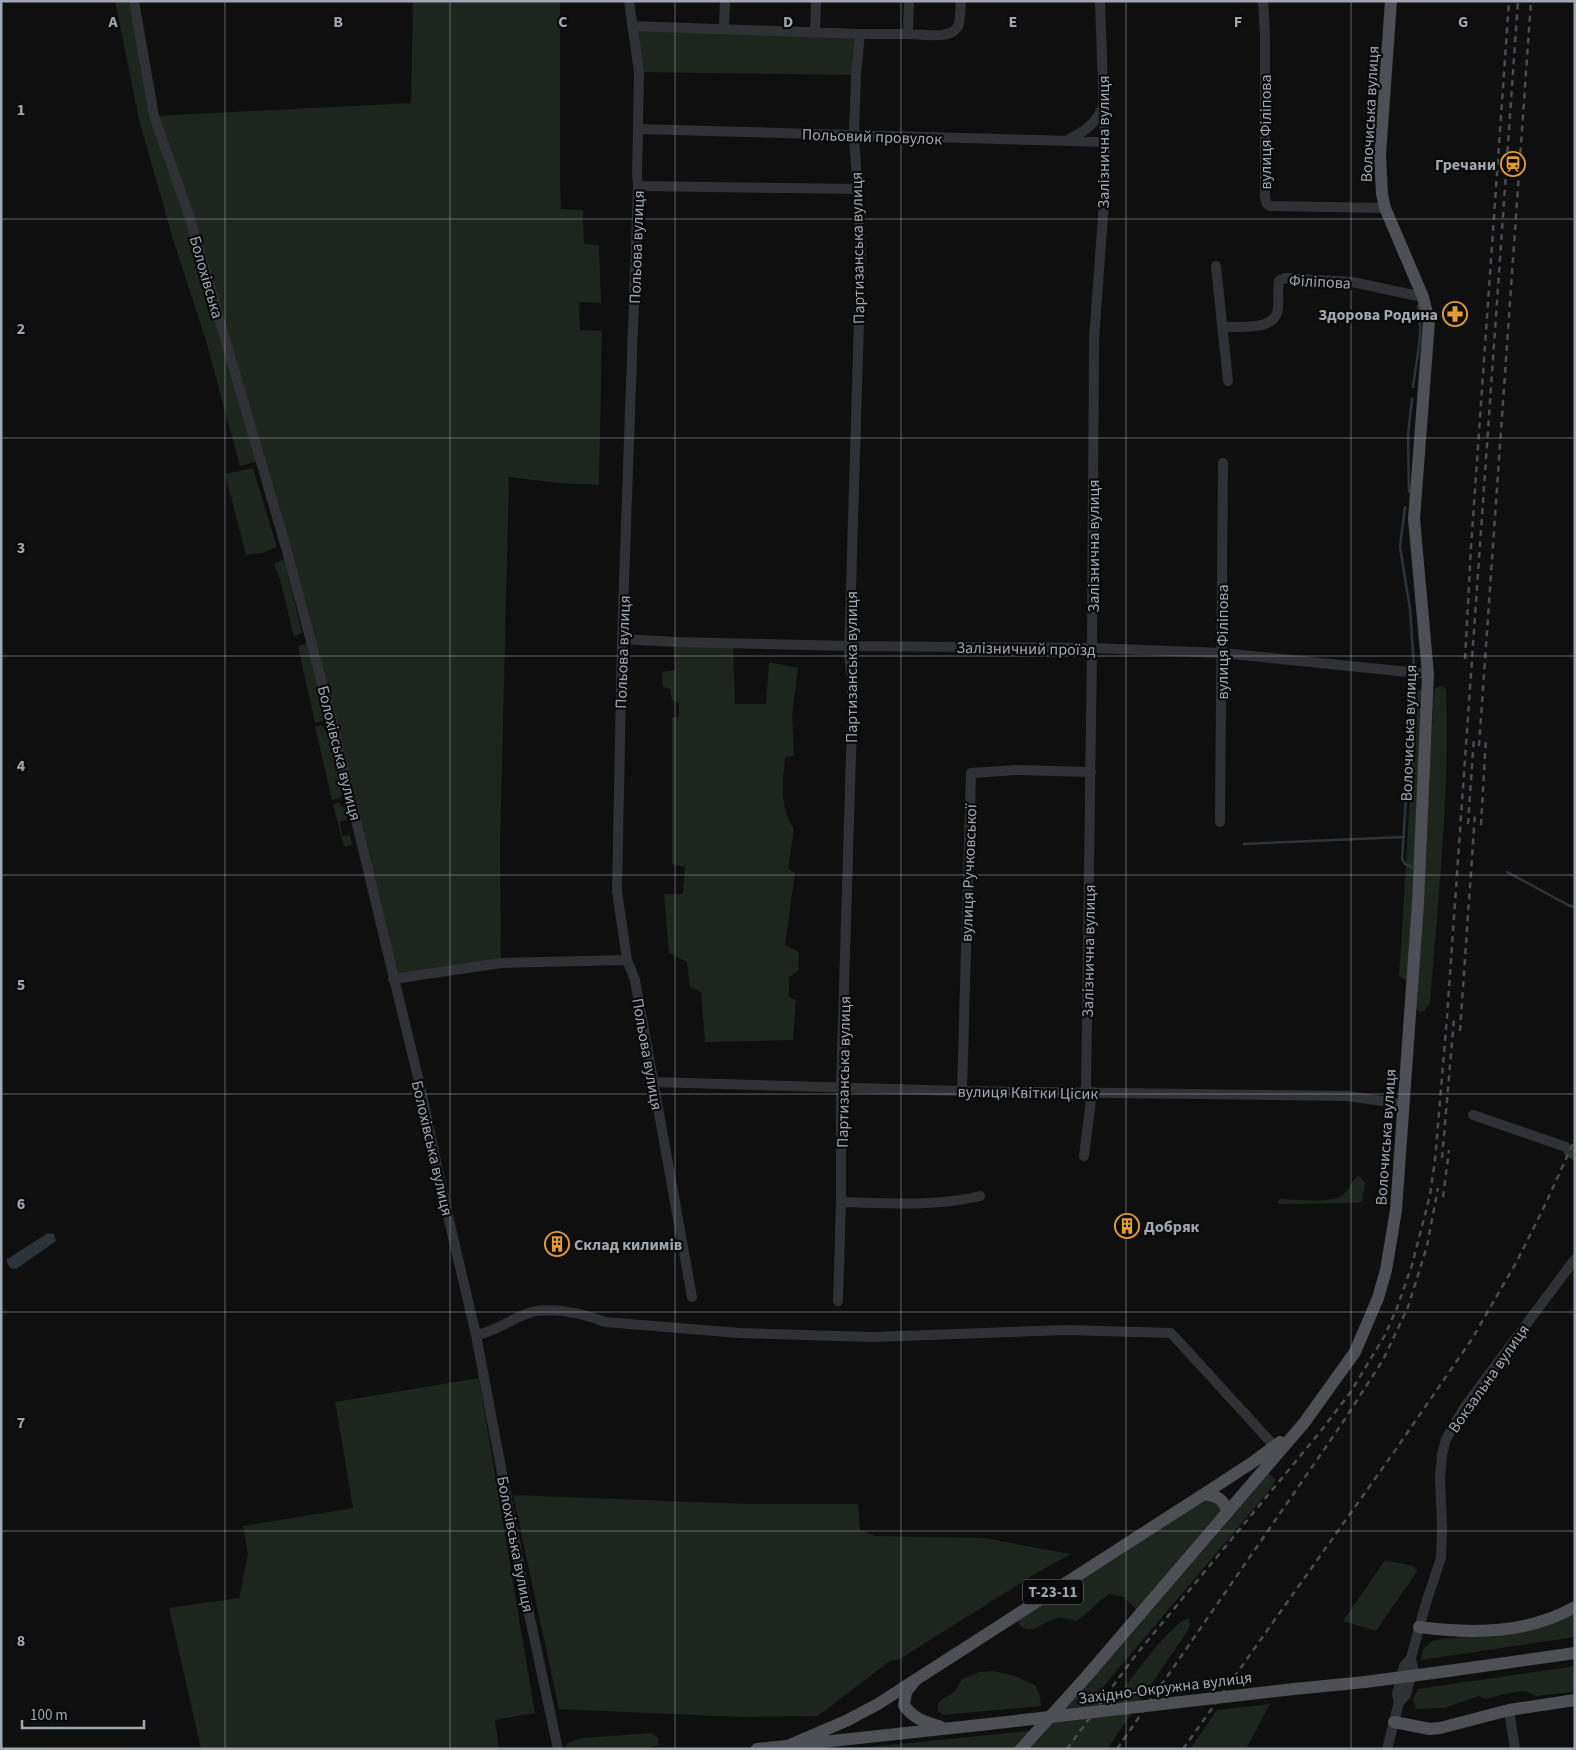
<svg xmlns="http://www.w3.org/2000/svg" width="1576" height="1750" font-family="'Source Sans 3',sans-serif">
  <rect width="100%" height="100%" fill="#0f0f10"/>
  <path fill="#1e241e" d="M 115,1 L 134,1 L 155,116 L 411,103 L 413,1 L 560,1 L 560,179 L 561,209 L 583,210 L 584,244 L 599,245 L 601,303 L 579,302 L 580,330 L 602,331 L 599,485 L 559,483 L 509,477 L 500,848 L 501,963 L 393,979 L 364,853 L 259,461 L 240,466 L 206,341 L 172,236 L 139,120 Z
    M 632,26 L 860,34 L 856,75 L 639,72 Z
    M 253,468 L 277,547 L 262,553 L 246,555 L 225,474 Z
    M 284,559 L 302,633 L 294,637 L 280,579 L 274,564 Z
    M 676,642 L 733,643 L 735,704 L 766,704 L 769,662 L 798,668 L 792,716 L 794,756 L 785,757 C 783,783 779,806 794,829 L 788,869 L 795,873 L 785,945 L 799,952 L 798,971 L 789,977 L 789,997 L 796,1000 L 793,1040 L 705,1042 L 701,992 L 690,987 L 687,962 L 669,953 L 664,894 L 683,894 L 685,867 L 672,864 L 672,718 L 679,716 L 679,702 L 672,700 L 670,689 L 663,687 L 662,672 L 675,670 Z
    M 308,643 L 326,718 L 322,721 L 315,723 L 298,646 Z
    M 1441,686 L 1446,689 C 1450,793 1438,899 1430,1003 L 1424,1011 L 1419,1012 L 1415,1007 L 1434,695 L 1435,688 Z
    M 1420,689 L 1423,691 L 1410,977 L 1405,980 L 1399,976 L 1401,948 L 1416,692 Z
    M 322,725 L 328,735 L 343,793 L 340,798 L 332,800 L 315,727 Z
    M 338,803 L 346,809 L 347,820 L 340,822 L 342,836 L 350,835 L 352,845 L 344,847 L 333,804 Z
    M 1358,1176 L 1361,1177 L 1365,1183 L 1362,1201 L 1358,1203 L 1280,1204 L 1277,1202 L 1280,1199 C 1294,1199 1333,1204 1343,1195 C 1349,1190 1351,1181 1358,1176 Z
    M 479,1378 L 535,1713 L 495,1720 L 499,1749 L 201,1749 L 169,1608 L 239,1598 L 248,1554 L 243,1526 L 353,1508 L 335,1402 Z
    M 1264,1469 L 1276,1480 L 1268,1492 L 1097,1694 L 1114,1702 C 1130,1681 1166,1628 1188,1618 L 1190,1624 L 1187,1632 L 1107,1749 L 848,1749 L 1039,1730 L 1140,1613 L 1124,1597 L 1109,1594 C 1097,1602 1088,1614 1076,1621 C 1071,1620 1064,1617 1059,1618 C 1045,1619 1035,1636 1020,1626 L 1018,1621 L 1020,1617 L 1208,1498 L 1228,1512 Z
    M 513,1495 L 746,1504 L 858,1504 L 860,1530 L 875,1536 L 984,1538 L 1071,1554 L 1035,1574 L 898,1660 L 891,1660 L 818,1716 L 739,1717 L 559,1709 Z
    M 1385,1560 L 1413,1566 L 1418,1570 L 1376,1631 L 1343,1621 Z
    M 1575,1614 L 1575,1637 L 1421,1660 L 1423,1649 L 1432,1641 L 1442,1639 L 1500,1634 Z
    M 1575,1666 L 1575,1692 L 1536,1696 L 1524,1691 L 1508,1693 L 1486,1699 L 1479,1696 L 1444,1708 L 1416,1709 L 1413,1699 L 1418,1689 Z
    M 994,1671 L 1015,1676 L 1036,1686 L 1039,1694 L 1041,1706 L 943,1715 L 938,1711 C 937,1698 944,1700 952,1693 C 957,1690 959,1684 962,1679 L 980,1672 Z
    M 1270,1704 L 1246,1749 L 1190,1749 L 1217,1710 Z
    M 651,1733 L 659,1738 L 658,1745 L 645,1749 L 566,1749 L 567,1743 L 582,1738 Z"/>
  <path fill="#2c343a" d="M 48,1233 L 54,1234 L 56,1241 L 16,1269 L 10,1268 L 6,1260 Z"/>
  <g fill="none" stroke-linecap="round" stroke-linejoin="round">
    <path stroke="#2c343a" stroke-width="2.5" d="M 1413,387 C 1416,361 1424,332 1418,306
      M 1409,492 L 1408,435 L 1412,399
      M 1405,507 L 1400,547 L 1410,609 L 1414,667
      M 1244,844 L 1404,837
      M 1412,867 L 1405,864 L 1402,859 L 1414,677
      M 1507,872 L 1568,905 L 1575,907"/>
    <path stroke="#303135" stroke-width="10" d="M 134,1 L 154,116 L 189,215 L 287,551 L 332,721 L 421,1090 L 442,1190 L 476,1335 L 525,1595 L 558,1749
      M 629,1 L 639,72 L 637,176 L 638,186 L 622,639 L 617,891 L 627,960 L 635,980 L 692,1297
      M 1263,1 L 1265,35 L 1265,197 L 1267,204 L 1270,206 L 1385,208
      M 632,26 L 860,34 L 908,34 L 909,1
      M 724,28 L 725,1
      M 815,32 L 816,1
      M 908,34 C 921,34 952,40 958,26 C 961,19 960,9 961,1
      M 638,129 L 1105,142
      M 1069,139 C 1083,133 1099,121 1103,105
      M 638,186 L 857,189
      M 1216,266 L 1228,381
      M 1222,327 C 1238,326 1271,331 1277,313 C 1280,304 1277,291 1279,281 L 1285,278 L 1352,282 L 1423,297
      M 622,639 L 676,642 L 850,646 L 1092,648 L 1222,653 L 1428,674
      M 1220,822 L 1223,463
      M 393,979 L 501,963 L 627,960
      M 652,1082 L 962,1091 L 1347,1096 L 1404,1104
      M 962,1091 L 971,773 L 1017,770 L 1091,772
      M 1086,1092 L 1092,648 L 1094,339 L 1106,175 L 1100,1
      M 1473,1115 L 1566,1147 L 1569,1152 L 1575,1155
      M 1084,1156 L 1092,1092
      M 841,1202 C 888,1203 934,1207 980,1196
      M 838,1301 L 841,1202 L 841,1087 L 852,722 L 852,680 L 849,655 L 861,253 L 854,135 L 856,75 L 860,34
      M 476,1335 C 495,1332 509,1320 526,1314 C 548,1305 585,1314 605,1322 L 739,1333 L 873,1337 L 1066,1330 L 1171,1333 L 1278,1450
      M 1399,1702 L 1397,1694 L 1404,1666 L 1411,1658 L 1425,1606 L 1441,1558 L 1442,1527 L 1440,1477 L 1442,1455 L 1446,1439 L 1464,1408 L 1575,1259
      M 1509,1710 L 1515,1749
      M 1387,1749 L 1399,1702 L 1406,1695 L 1413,1668 L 1411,1658"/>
    <path stroke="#4d4f54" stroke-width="12" d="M 1204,1494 C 1218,1496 1223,1499 1228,1512
      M 1419,1627 C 1473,1634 1527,1634 1575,1607
      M 1448,1671 L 1575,1653
      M 914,1682 L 906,1692 L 904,1705 C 913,1719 926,1722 941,1727
      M 1294,1689 L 1365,1682
      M 1394,1722 L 1430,1729 L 1440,1728 L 1509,1710 L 1575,1700
      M 792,1744 L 846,1721 L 878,1704 L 1204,1494 L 1253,1462 L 1280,1442
      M 757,1749 L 989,1724
      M 1021,1749 L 1086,1677 L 1304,1423 L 1355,1352 L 1378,1298 L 1386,1270 L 1396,1210 L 1418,903 L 1428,674 L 1414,519 L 1429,321 L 1423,297 L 1385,208 L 1382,194 L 1380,155 L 1391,1"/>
    <path stroke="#494c50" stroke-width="2.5" stroke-dasharray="6 5" stroke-linecap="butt" d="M 1465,659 L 1471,547 L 1509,1
      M 1479,746 L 1531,1
      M 1468,824 L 1474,737
      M 1481,825 L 1486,737
      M 1460,1031 L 1475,814
      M 1442,1158 L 1454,1019
      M 1443,1197 L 1449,1150
      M 1067,1749 L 1135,1656 L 1320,1432 L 1350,1393 L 1385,1335 L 1397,1308 L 1412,1265 L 1430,1195 L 1435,1160 L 1447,1017 L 1518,1
      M 1117,1749 L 1339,1428 L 1383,1360 L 1408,1307 L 1427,1246 L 1438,1188
      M 1183,1749 L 1394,1452 L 1472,1339 L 1517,1261 L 1546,1203 L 1575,1139"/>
    <path stroke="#4d4f54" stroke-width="12" d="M 1365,1682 L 1448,1671
      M 989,1724 L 1294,1689"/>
  </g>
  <path fill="none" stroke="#a1a7b0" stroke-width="1" stroke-opacity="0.55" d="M 225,1 L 225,1749M 450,1 L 450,1749M 675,1 L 675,1749M 901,1 L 901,1749M 1126,1 L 1126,1749M 1351,1 L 1351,1749M 1,219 L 1575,219M 1,438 L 1575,438M 1,656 L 1575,656M 1,875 L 1575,875M 1,1094 L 1575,1094M 1,1312 L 1575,1312M 1,1531 L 1575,1531"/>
  <defs>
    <symbol id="station-ring" viewBox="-11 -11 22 22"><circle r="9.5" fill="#0a0a0b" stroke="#e49b33" stroke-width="1.5"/><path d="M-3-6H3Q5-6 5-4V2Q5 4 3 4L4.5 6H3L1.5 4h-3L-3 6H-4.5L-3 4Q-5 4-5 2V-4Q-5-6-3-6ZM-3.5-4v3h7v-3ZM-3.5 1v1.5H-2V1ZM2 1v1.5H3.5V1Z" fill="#e49b33"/></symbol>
    <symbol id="pharmacy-ring" viewBox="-11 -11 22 22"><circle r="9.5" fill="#0a0a0b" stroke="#e49b33" stroke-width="1.5"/><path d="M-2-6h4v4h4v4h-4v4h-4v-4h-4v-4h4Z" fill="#e49b33"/></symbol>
    <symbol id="building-ring" viewBox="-11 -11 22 22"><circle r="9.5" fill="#0a0a0b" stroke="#e49b33" stroke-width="1.5"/><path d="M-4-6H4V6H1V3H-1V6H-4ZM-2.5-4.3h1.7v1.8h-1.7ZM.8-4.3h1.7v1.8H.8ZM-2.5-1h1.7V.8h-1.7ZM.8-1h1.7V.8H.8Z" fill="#e49b33"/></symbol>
  </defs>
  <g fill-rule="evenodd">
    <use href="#station-ring" x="1499" y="150" width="28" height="28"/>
    <use href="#pharmacy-ring" x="1441" y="300" width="28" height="28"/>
    <use href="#building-ring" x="1113" y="1212" width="28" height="28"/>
    <use href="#building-ring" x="543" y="1230" width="28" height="28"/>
  </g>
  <g text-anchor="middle" stroke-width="4.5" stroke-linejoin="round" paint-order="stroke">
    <rect fill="#0a0a0b" stroke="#74787e" stroke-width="1" x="1023" y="1579.5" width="60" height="25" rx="4"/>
    <g font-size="15" font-weight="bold" fill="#a1a7b0">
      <text x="1053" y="1597">Т-23-11</text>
    </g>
    <g font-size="16" fill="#a1a7b0" stroke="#0a0a0b">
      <text transform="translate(1369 114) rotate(-87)" y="6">Волочиська вулиця</text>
      <text transform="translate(1265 132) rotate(-90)" y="6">вулиця Філіпова</text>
      <text transform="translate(872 136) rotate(2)" y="6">Польовий провулок</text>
      <text transform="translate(1103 142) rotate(-90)" y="6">Залізнична вулиця</text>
      <text transform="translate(636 247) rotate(-88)" y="6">Польова вулиця</text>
      <text transform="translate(857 248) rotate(-91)" y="6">Партизанська вулиця</text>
      <text transform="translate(207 277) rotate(74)" y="6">Болохівська</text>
      <text transform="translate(1320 281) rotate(3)" y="6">Філіпова</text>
      <text transform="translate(1093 546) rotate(-90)" y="6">Залізнична вулиця</text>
      <text transform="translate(1222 642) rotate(-90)" y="6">вулиця Філіпова</text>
      <text transform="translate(1026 648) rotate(1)" y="6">Залізничний проїзд</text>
      <text transform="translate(622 652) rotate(-88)" y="6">Польова вулиця</text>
      <text transform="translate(851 667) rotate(-90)" y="6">Партизанська вулиця</text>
      <text transform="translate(1408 733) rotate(-88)" y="6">Волочиська вулиця</text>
      <text transform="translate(340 753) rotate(76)" y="6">Болохівська вулиця</text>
      <text transform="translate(968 873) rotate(-88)" y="6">вулиця Ручковської</text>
      <text transform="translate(1088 951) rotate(-89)" y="6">Залізнична вулиця</text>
      <text transform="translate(648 1054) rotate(80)" y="6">Польова вулиця</text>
      <text transform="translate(843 1072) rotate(-89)" y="6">Партизанська вулиця</text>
      <text transform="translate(1028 1092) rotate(1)" y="6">вулиця Квітки Цісик</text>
      <text transform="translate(1385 1137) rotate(-86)" y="6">Волочиська вулиця</text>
      <text transform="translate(433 1148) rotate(77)" y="6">Болохівська вулиця</text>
      <text transform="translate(1488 1378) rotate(-55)" y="6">Вокзальна вулиця</text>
      <text transform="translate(516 1544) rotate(79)" y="6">Болохівська вулиця</text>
      <text transform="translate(1165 1687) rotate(-7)" y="6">Західно-Окружна вулиця</text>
    </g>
    <g font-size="16" font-weight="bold" fill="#a1a7b0" stroke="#0a0a0b" text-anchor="end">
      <text x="1496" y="170">Гречани</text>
      <text x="1438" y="320">Здорова Родина</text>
      <text x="1144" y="1232" text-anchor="start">Добряк</text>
      <text x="574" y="1250" text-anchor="start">Склад килимів</text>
    </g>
  </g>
  <g font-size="16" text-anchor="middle" font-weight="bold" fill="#a1a7b0" stroke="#0a0a0b" stroke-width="4.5" stroke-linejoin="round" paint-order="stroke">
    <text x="113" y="27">A</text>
    <text x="338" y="27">B</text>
    <text x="563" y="27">C</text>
    <text x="788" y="27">D</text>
    <text x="1013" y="27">E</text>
    <text x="1238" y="27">F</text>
    <text x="1463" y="27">G</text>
    <text x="21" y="115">1</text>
    <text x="21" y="334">2</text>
    <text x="21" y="553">3</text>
    <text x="21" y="771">4</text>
    <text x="21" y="990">5</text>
    <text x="21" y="1209">6</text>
    <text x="21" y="1428">7</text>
    <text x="21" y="1646">8</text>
  </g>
  <rect width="1576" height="1750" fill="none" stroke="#a1a7b0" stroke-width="5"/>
  <path d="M22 1720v8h122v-8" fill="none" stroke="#a1a7b0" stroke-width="2.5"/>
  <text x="30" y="1720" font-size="15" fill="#a1a7b0" stroke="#0a0a0b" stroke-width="4" paint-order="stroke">100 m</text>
</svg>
